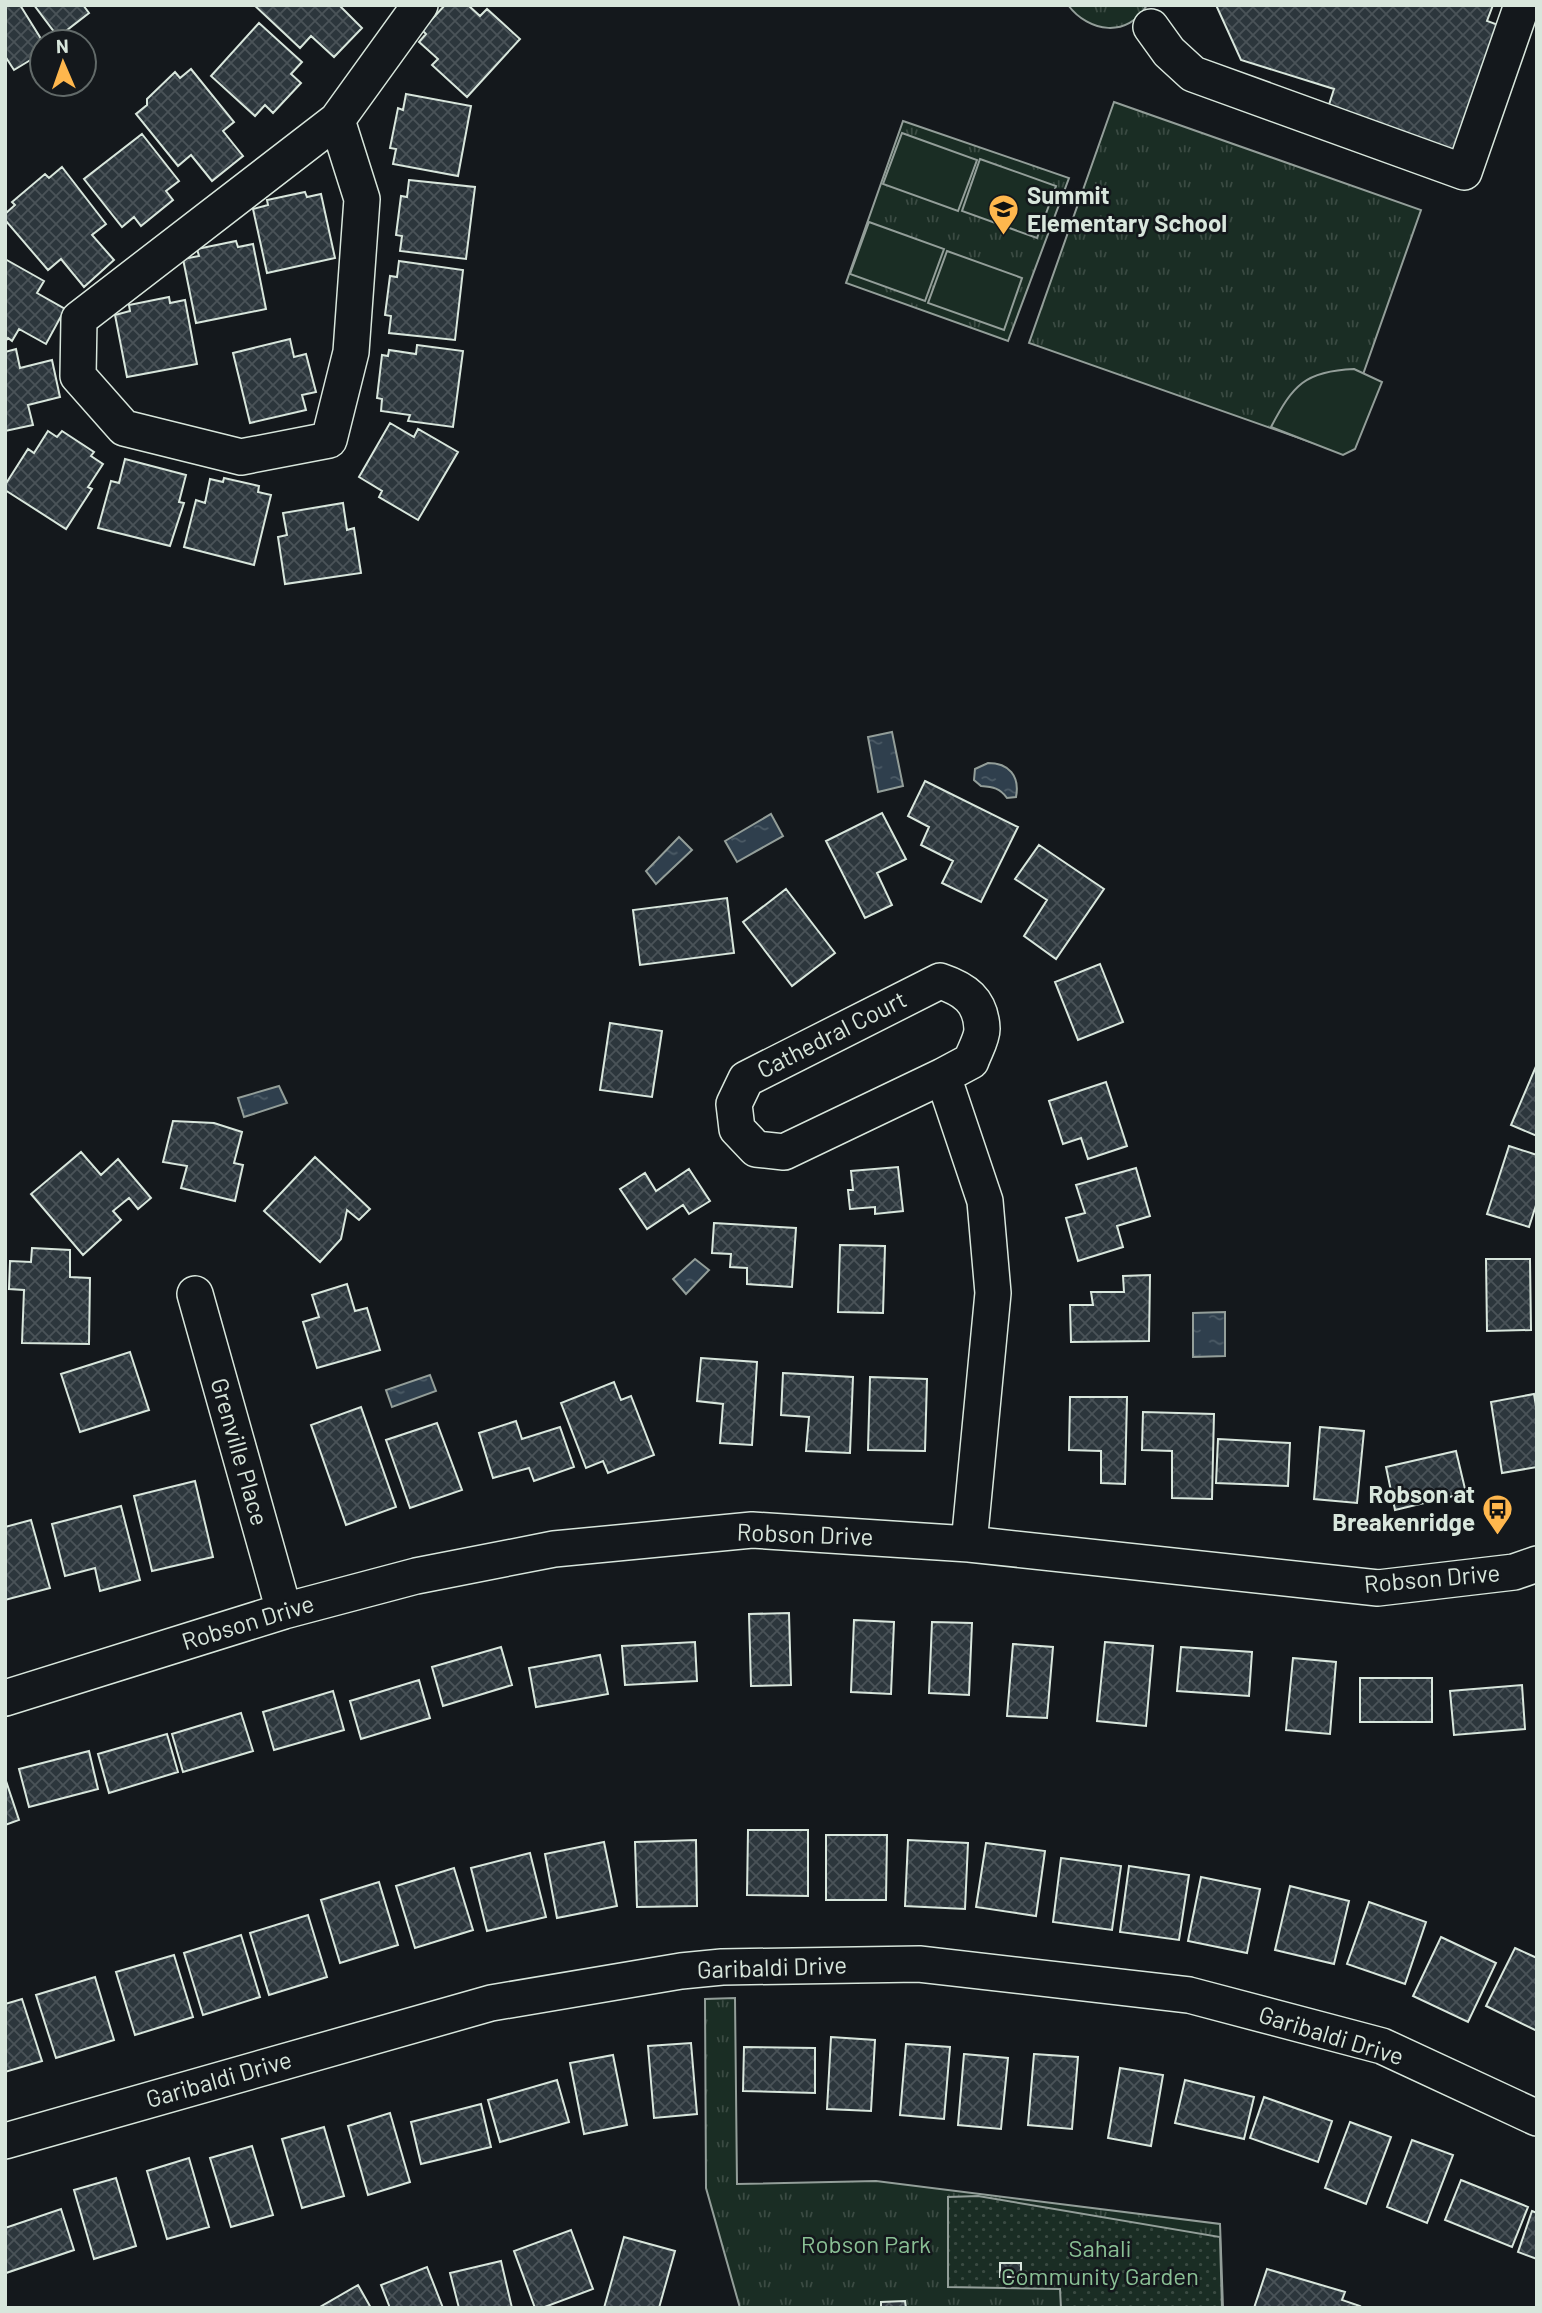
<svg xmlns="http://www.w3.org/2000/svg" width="1542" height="2313" font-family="Barlow,sans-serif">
  <defs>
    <pattern id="grass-tufts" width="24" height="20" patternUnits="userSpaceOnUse" patternTransform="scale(1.75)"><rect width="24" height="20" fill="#1a2d24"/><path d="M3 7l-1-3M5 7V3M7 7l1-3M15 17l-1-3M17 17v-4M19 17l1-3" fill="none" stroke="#3b4b43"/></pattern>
    <pattern id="garden-dots" width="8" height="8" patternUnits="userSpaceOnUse" patternTransform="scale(1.75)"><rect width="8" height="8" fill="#1a2d24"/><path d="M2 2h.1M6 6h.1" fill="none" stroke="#3b4b43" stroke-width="1.8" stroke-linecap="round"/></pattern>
    <pattern id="water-ripples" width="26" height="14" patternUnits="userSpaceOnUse" patternTransform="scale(1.75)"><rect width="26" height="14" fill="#2f3f4d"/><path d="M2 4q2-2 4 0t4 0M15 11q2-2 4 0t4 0" fill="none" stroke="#4c5b66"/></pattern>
    <pattern id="building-cross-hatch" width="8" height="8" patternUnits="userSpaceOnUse" patternTransform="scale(1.75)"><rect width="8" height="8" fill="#2c363c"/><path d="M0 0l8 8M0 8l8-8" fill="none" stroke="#4a5358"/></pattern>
  </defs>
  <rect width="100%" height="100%" fill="#14181c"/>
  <path fill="url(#grass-tufts)" stroke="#939e99" stroke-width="2" d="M 1068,5 L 1147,5 C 1128,38 1089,33 1068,5 Z
    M 1114,102 L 1421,210 L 1336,451 L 1029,343 Z
    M 903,121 L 1069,178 L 1008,341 L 846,283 Z
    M 735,1998 L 737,2184 L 876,2181 L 1220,2224 L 1223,2308 L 740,2308 L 706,2188 L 705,1999 Z"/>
  <path fill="url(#garden-dots)" stroke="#939e99" stroke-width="2" d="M 978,2196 L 1220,2237 L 1222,2308 L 1061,2308 L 1060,2289 L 948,2287 L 948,2197 Z"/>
  <path fill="#1a2d24" stroke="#939e99" stroke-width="2" d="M 902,133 L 977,160 L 958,211 L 883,184 Z
    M 980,159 L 1056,186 L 1037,238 L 962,211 Z
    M 869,222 L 944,249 L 925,301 L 850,274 Z
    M 947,251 L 1022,278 L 1004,330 L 928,303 Z
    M 1354,369 L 1382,382 L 1355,449 L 1343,455 L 1271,427 C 1293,385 1305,371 1354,369 Z"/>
  <path fill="url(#water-ripples)" stroke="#939e99" stroke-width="2" d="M 892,732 L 903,786 L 878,792 L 868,737 Z
    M 988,763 C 1009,763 1020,776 1016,797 L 1007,798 C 1000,788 993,787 981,786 L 974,780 L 975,769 Z
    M 771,814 L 783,836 L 737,862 L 725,841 Z
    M 679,837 L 692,850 L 656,884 L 646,871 Z
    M 279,1086 L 287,1103 L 244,1117 L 238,1098 Z
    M 695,1259 L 709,1270 L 686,1294 L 673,1279 Z
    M 1225,1312 L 1225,1356 L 1193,1357 L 1193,1313 Z
    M 430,1375 L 436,1391 L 392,1407 L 386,1390 Z"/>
  <path fill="url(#building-cross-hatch)" stroke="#d8e6dc" stroke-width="2" d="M 5,5 L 20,5 L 43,42 L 42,53 L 14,70 L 5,56 Z
    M 34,5 L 83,5 L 89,13 L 58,37 Z
    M 254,5 L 339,5 L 362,28 L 334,57 L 311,36 L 300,48 Z
    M 445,5 L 468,5 L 480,16 L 487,9 L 520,39 L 467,97 L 432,65 L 438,59 L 419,42 L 426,34 L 422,30 Z
    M 1216,5 L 1493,5 L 1487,21 L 1504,27 L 1461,158 L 1327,111 L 1334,89 L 1241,60 Z
    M 259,23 L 302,62 L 291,74 L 301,83 L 273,113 L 265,105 L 255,116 L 211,76 Z
    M 191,69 L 234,122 L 223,131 L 243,156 L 212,181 L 191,155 L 178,166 L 136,114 L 147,105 L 147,99 L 175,72 L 180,78 Z
    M 406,94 L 471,106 L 458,176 L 393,164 L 396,149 L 390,148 L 398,108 L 403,110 Z
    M 142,134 L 179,181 L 166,191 L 173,200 L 141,226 L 134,217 L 122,227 L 84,179 Z
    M 62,167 L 106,224 L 92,235 L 114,260 L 84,287 L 61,259 L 48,270 L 5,220 L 5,214 L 15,205 L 12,202 L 45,174 L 49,178 Z
    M 409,180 L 475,187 L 466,259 L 400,251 L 402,236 L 396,235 L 401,196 L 407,197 Z
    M 305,192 L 307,197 L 321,194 L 335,258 L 267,273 L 253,209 L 268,205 L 267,200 Z
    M 236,241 L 238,247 L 253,244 L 266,309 L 196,323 L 183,259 L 199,256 L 197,249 Z
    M 5,259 L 44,281 L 37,293 L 65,309 L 46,344 L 19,329 L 12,341 L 8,338 L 5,342 Z
    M 399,261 L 463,270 L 455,340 L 389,333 L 391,316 L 385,315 L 390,276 L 397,277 Z
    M 169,297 L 170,303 L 185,300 L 197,364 L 127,377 L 115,315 L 130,311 L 129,305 Z
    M 290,339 L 294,357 L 306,354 L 316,392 L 302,395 L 306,410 L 250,423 L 233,353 Z
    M 417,345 L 463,351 L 453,427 L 408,421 L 410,415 L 381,411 L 382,399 L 377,398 L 382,355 L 388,356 L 389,350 L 416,354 Z
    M 16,349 L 20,368 L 52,360 L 60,397 L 28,405 L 33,425 L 5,431 L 5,352 Z
    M 390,423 L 414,437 L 418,429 L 458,452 L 418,520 L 379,497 L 382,491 L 359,477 Z
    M 48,431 L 57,437 L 62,431 L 94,452 L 91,456 L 103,464 L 88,487 L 92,489 L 66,529 L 5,490 L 5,485 L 28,449 L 34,453 Z
    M 125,459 L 186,475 L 179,502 L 184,503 L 170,546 L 98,528 L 111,481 L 119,483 Z
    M 224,478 L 259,486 L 258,492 L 271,495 L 254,565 L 184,547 L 196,500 L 205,503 L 210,479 L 223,482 Z
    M 343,503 L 347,530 L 354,528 L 361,573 L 285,584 L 278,537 L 287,535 L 283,513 Z
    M 925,781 L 1018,827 L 981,902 L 942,883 L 953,861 L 921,845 L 929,827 L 908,816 Z
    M 882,813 L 906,859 L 877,873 L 892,905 L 865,918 L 826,841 Z
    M 1039,845 L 1104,889 L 1056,959 L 1024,936 L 1047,900 L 1015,879 Z
    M 786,889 L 835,953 L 792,986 L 743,922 Z
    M 727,898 L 734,953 L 640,965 L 633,910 Z
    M 1100,964 L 1123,1022 L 1078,1040 L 1055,982 Z
    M 610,1023 L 662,1031 L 652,1097 L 600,1090 Z
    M 1537,1064 L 1537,1136 L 1511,1125 Z
    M 1106,1082 L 1127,1146 L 1088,1159 L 1081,1138 L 1063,1144 L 1049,1101 Z
    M 173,1121 L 214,1123 L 242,1132 L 234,1163 L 243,1165 L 235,1201 L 181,1188 L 187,1166 L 163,1162 Z
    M 1509,1146 L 1537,1155 L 1537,1202 L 1529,1227 L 1487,1214 Z
    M 81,1152 L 101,1175 L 118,1159 L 151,1198 L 138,1209 L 129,1198 L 113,1211 L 121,1220 L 83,1255 L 31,1194 Z
    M 315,1157 L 370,1209 L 359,1220 L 347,1210 L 341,1239 L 320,1262 L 264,1211 Z
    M 898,1167 L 903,1211 L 875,1214 L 875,1207 L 850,1209 L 848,1190 L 853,1190 L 851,1171 Z
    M 1136,1168 L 1150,1216 L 1117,1226 L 1123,1247 L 1078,1261 L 1066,1218 L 1085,1213 L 1076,1185 Z
    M 689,1169 L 710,1201 L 689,1214 L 683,1205 L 647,1229 L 620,1189 L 645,1173 L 656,1191 Z
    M 714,1223 L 796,1228 L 792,1287 L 747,1284 L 747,1268 L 730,1267 L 731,1254 L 712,1253 Z
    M 840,1245 L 885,1246 L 883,1313 L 838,1312 Z
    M 32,1248 L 70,1250 L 70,1277 L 90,1278 L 89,1344 L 22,1343 L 24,1290 L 9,1289 L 10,1261 L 31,1262 Z
    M 1486,1259 L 1530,1259 L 1531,1330 L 1487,1331 Z
    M 1150,1275 L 1149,1341 L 1071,1342 L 1070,1305 L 1093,1305 L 1091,1292 L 1124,1292 L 1123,1276 Z
    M 347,1284 L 355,1311 L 367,1308 L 380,1350 L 317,1368 L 303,1322 L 319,1317 L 312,1295 Z
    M 130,1352 L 149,1410 L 80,1432 L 61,1374 Z
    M 701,1358 L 757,1362 L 752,1445 L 720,1443 L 723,1404 L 697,1401 Z
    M 783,1373 L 853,1377 L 850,1453 L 806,1451 L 809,1417 L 781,1415 Z
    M 870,1377 L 927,1379 L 925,1451 L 868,1450 Z
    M 614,1382 L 621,1400 L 631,1396 L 654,1455 L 608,1473 L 603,1461 L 586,1468 L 561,1403 Z
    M 1534,1394 L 1537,1412 L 1537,1467 L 1502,1473 L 1491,1402 Z
    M 1070,1397 L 1127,1397 L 1125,1484 L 1101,1483 L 1101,1451 L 1069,1450 Z
    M 361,1407 L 396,1507 L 346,1525 L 311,1425 Z
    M 1143,1412 L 1214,1414 L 1212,1499 L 1172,1498 L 1172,1451 L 1142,1450 Z
    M 516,1421 L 522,1439 L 560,1427 L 574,1467 L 534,1481 L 529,1468 L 493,1478 L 479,1433 Z
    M 437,1423 L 462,1490 L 410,1508 L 386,1440 Z
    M 1320,1427 L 1364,1431 L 1357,1503 L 1314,1499 Z
    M 1218,1439 L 1290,1443 L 1288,1486 L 1216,1483 Z
    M 1456,1451 L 1466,1493 L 1395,1510 L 1386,1467 Z
    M 195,1481 L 213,1557 L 152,1571 L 134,1496 Z
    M 121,1506 L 140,1580 L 100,1591 L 95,1568 L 65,1576 L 52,1524 Z
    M 31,1520 L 50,1588 L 5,1600 L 5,1527 Z
    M 789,1613 L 791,1685 L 751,1686 L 749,1614 Z
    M 854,1620 L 894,1622 L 891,1694 L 851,1692 Z
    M 932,1622 L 972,1623 L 969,1695 L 929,1693 Z
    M 695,1642 L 697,1681 L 625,1685 L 622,1646 Z
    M 1105,1642 L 1153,1646 L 1146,1726 L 1097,1721 Z
    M 1013,1644 L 1053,1647 L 1047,1718 L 1007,1716 Z
    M 501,1647 L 512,1685 L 443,1706 L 432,1667 Z
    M 1181,1647 L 1252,1652 L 1249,1696 L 1177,1691 Z
    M 600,1655 L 608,1694 L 536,1707 L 529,1668 Z
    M 1293,1658 L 1336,1662 L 1330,1734 L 1286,1730 Z
    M 1360,1678 L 1432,1678 L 1432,1722 L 1360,1722 Z
    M 419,1680 L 430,1718 L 361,1739 L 350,1701 Z
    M 1522,1685 L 1525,1729 L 1454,1735 L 1450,1691 Z
    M 333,1691 L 344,1730 L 274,1750 L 263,1712 Z
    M 241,1713 L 253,1751 L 183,1772 L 172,1734 Z
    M 167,1734 L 178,1772 L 109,1793 L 98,1754 Z
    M 89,1751 L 98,1789 L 29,1807 L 19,1769 Z
    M 5,1778 L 19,1820 L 5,1825 Z
    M 748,1830 L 808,1830 L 808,1896 L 747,1895 Z
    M 826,1835 L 887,1835 L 886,1900 L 826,1900 Z
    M 696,1840 L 697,1906 L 637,1907 L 635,1842 Z
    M 908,1840 L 968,1843 L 965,1909 L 905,1906 Z
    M 604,1842 L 617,1906 L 557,1918 L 545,1854 Z
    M 986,1843 L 1045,1851 L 1036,1916 L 976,1907 Z
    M 530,1853 L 546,1917 L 487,1931 L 471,1868 Z
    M 1061,1858 L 1121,1866 L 1112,1930 L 1053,1922 Z
    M 1129,1866 L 1189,1875 L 1179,1940 L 1120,1932 Z
    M 454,1868 L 473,1930 L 415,1948 L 396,1886 Z
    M 1201,1877 L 1260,1889 L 1247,1953 L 1188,1941 Z
    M 379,1882 L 398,1945 L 340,1963 L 321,1900 Z
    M 1290,1886 L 1349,1901 L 1334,1964 L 1275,1950 Z
    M 1369,1902 L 1426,1922 L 1405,1984 L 1347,1964 Z
    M 308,1915 L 327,1977 L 269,1995 L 250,1933 Z
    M 241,1935 L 260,1997 L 203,2015 L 184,1953 Z
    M 1441,1937 L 1496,1963 L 1468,2022 L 1413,1996 Z
    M 1515,1948 L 1537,1958 L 1537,2031 L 1486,2006 Z
    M 174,1955 L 193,2017 L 135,2035 L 116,1972 Z
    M 95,1977 L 114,2040 L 56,2058 L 36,1995 Z
    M 22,1999 L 42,2061 L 5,2072 L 5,2004 Z
    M 831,2037 L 875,2040 L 871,2111 L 827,2109 Z
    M 691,2043 L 697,2114 L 654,2118 L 648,2046 Z
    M 906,2044 L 950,2047 L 944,2119 L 900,2115 Z
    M 744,2047 L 815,2048 L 815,2093 L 743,2091 Z
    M 964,2054 L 1008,2058 L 1001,2129 L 958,2125 Z
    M 1034,2054 L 1078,2057 L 1072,2129 L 1028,2125 Z
    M 613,2055 L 627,2125 L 584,2134 L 570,2063 Z
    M 1120,2068 L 1163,2075 L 1151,2146 L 1108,2138 Z
    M 557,2080 L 569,2122 L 500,2142 L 488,2100 Z
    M 1185,2080 L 1254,2097 L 1244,2139 L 1175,2123 Z
    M 1264,2097 L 1332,2121 L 1318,2162 L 1250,2138 Z
    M 481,2104 L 491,2147 L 421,2164 L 411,2122 Z
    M 390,2113 L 410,2182 L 368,2195 L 348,2126 Z
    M 1350,2122 L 1391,2137 L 1366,2204 L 1325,2188 Z
    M 324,2127 L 344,2196 L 302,2208 L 282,2139 Z
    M 1412,2140 L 1453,2155 L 1427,2223 L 1387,2207 Z
    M 252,2146 L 273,2215 L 231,2227 L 210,2158 Z
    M 189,2158 L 209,2227 L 167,2239 L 147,2171 Z
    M 116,2178 L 136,2246 L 94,2259 L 74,2190 Z
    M 1461,2180 L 1528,2207 L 1512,2247 L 1445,2220 Z
    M 61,2209 L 74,2250 L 6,2273 L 5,2228 Z
    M 1532,2211 L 1537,2213 L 1537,2259 L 1518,2252 Z
    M 571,2230 L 593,2289 L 542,2308 L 535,2308 L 514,2251 Z
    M 624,2237 L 675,2251 L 659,2308 L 604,2308 Z
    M 501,2261 L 512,2308 L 459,2308 L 450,2273 Z
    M 1000,2263 L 1021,2263 L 1021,2277 L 1000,2277 Z
    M 427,2267 L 443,2308 L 390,2308 L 381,2285 Z
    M 1267,2269 L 1345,2292 L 1342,2300 L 1360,2306 L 1359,2308 L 1254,2308 Z
    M 358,2285 L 371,2308 L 321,2308 L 320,2307 Z
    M 905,2301 L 906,2308 L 881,2308 L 881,2302 Z"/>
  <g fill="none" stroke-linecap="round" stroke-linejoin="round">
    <defs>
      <path id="minor" d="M 1151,27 L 1169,52 L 1193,74 L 1464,172 L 1522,5
        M 337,120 L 362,199 L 351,352 L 329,440 L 241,457 L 124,428 L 78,376 L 79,319 L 337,120 L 420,5
        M 943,1076 L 784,1152 L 756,1149 L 737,1129 L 734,1104 L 746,1079 L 940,981 C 964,989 981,1000 982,1029 C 982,1039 974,1052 971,1061 L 943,1076 L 985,1201 L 993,1293 L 969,1544
        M 195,1294 L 284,1611
        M 5,1698 L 284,1611 L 416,1576 L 554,1549 L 752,1530 L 969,1544 L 1378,1588 L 1514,1572 L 1537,1564
        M 5,2141 L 491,2003 L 681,1971 L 722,1967 L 919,1964 L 1189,1995 L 1382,2046 L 1537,2118"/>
    </defs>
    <use href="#minor" stroke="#d8e6dc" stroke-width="38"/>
    <use href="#minor" stroke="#14181c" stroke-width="35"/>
  </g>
  <defs>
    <symbol id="school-pin" viewBox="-11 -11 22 30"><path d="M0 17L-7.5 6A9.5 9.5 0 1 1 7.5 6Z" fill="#ffb74d" stroke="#14181c"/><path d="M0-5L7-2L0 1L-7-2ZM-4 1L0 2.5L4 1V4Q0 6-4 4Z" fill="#111"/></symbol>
    <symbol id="bus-pin" viewBox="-11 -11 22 30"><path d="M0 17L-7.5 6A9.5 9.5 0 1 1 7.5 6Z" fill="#ffb74d" stroke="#14181c"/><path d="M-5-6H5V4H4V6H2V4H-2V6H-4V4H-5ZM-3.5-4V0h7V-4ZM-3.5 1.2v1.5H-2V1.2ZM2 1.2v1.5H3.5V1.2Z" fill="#111"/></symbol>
  </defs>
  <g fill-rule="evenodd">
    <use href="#school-pin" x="986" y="192" width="35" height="47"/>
    <use href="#bus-pin" x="1480" y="1492" width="35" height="47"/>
  </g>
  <g text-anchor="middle" stroke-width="5" stroke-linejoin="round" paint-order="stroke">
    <g font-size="24" font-weight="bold" fill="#d8e6dc" stroke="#14181c" text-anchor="start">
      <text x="1027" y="204">Summit<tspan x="1027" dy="28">Elementary School</tspan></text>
      <text x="1475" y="1503" text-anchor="end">Robson at<tspan x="1475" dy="28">Breakenridge</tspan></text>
    </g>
    <g font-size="24" fill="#d8e6dc" stroke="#14181c">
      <text transform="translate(832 1035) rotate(-27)" y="8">Cathedral Court</text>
      <text transform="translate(239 1452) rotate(74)" y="8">Grenville Place</text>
      <text transform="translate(805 1535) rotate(2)" y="8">Robson Drive</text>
      <text transform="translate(1432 1579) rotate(-5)" y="8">Robson Drive</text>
      <text transform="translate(248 1623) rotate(-17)" y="8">Robson Drive</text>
      <text transform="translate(772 1968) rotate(-2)" y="8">Garibaldi Drive</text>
      <text transform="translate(1331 2036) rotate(17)" y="8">Garibaldi Drive</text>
      <text transform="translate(219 2080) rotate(-16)" y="8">Garibaldi Drive</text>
    </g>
    <g font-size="24" fill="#8ac095" stroke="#14181c">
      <text x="866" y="2253">Robson Park</text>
      <text x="1100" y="2257">Sahali<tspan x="1100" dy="28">Community Garden</tspan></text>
    </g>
  </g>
  <rect width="1542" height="2313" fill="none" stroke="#d8e6dc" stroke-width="14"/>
  <g transform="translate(63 63) rotate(358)"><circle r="33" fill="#14181c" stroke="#626a69" stroke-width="2"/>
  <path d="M0-5L12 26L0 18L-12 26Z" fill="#ffb74d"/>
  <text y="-10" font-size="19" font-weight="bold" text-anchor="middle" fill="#d8e6dc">N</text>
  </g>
</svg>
